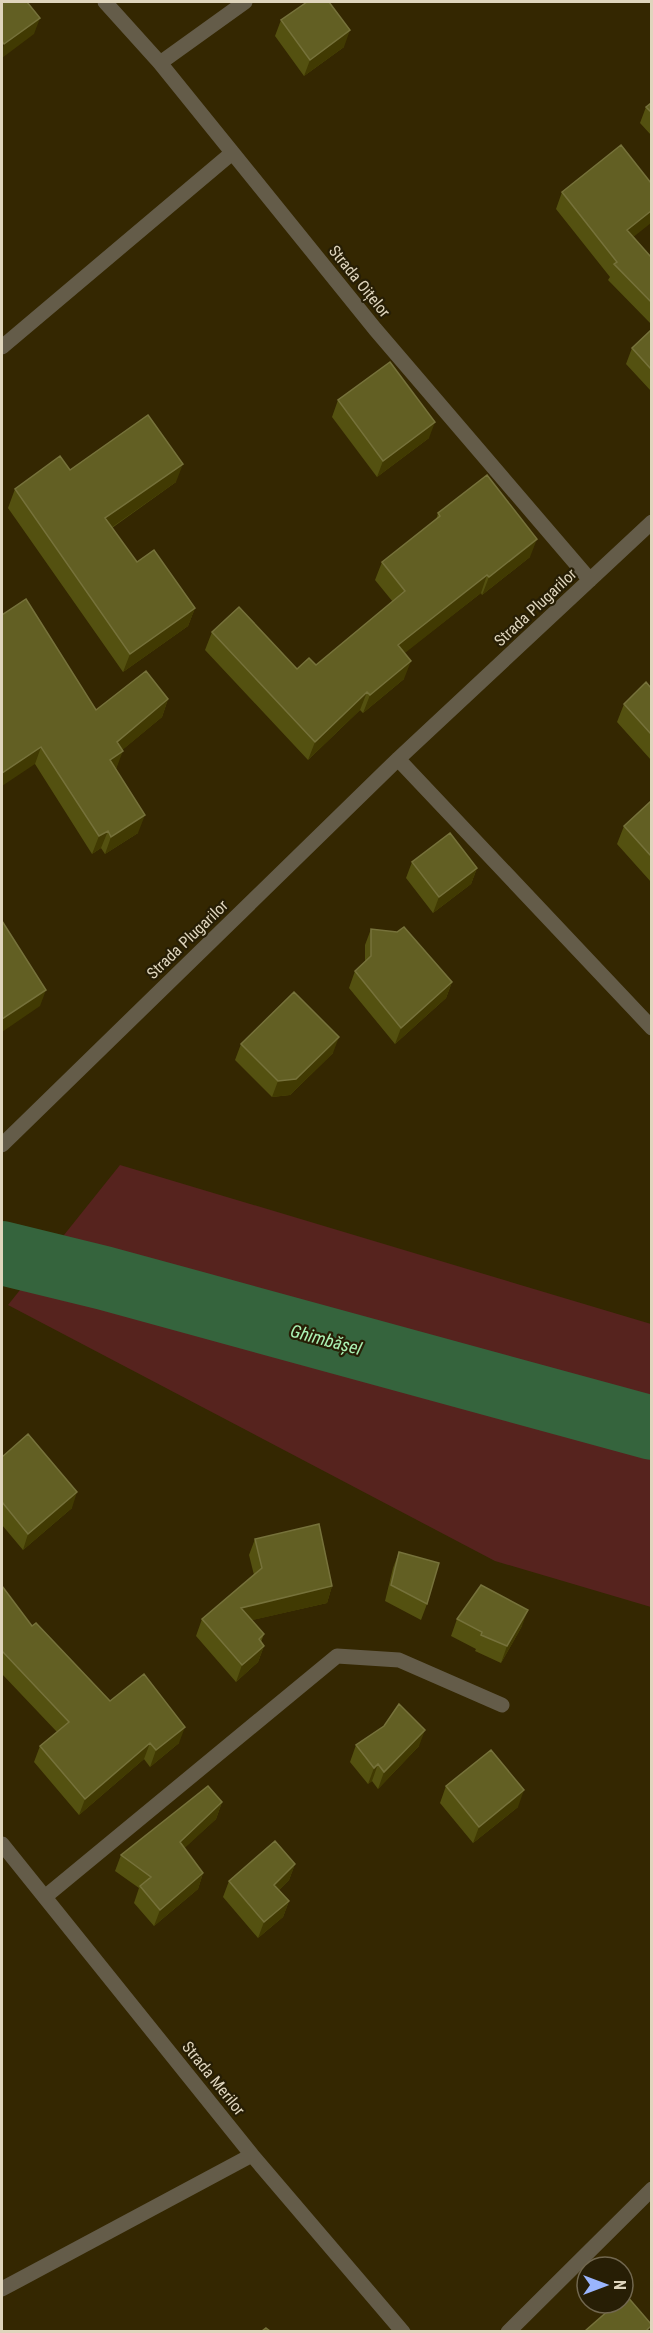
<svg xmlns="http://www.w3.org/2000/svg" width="653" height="2333" font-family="'Roboto Condensed',sans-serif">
  <rect width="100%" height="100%" fill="#342701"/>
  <path fill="#56231e" d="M 120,1165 L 651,1324 L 651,1607 L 495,1561 L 8,1305 Z"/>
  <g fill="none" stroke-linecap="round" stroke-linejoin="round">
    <path stroke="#35643d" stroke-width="64" d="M 2,1253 L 104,1278 L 652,1428"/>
    <path stroke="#645c49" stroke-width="15" d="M 105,2 L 160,63 L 375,329 L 590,580
      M 160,63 L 245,2
      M 2,347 L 232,153
      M 398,759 L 652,1028
      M 2,1145 L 398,759 L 652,522
      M 2,1844 L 252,2155 L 403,2332
      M 46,1896 L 337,1656 L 399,1660 L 502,1705
      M 2,2289 L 252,2155
      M 508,2332 L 652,2189"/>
  </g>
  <path fill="#545110" d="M 281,20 L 344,47 L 304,76 L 275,36 Z
    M 651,103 L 651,135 L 640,123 L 646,107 Z
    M 562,192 L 634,237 L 651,257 L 651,324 L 608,280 L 610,277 L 556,209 Z
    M 651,330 L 651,391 L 626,364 L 632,348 Z
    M 338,400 L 429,438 L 377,477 L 332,417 Z
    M 70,470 L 176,482 L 112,528 L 137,562 L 195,608 L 188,626 L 123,672 L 8,508 L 15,489 Z
    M 438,513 L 530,557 L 482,595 L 481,593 L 404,653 L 404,679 L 363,713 L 360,710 L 308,760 L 205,650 L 212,632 L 297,669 L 316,665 L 393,602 L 375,580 L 382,562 L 436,520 Z
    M 2,615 L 96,710 L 168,699 L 162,717 L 122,750 L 116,769 L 138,833 L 105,854 L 101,848 L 92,854 L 35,764 Z
    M 651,688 L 651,760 L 617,722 L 624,704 Z
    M 651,801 L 651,882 L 617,844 L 624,826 Z
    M 412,862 L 477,868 L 471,884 L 433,913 L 406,878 Z
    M 371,929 L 452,982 L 446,998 L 395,1044 L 349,988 L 355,971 L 365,962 L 365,945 Z
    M 241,1044 L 333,1053 L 290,1095 L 272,1097 L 235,1060 Z
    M 2,1457 L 72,1508 L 23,1550 L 2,1525 Z
    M 255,1539 L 332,1586 L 327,1603 L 252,1620 L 264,1634 L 261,1642 L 264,1646 L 258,1662 L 236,1682 L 196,1636 L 202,1619 L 254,1575 L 249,1555 Z
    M 399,1552 L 427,1604 L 421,1620 L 385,1601 L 393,1568 Z
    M 2,1586 L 32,1626 L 110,1701 L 179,1743 L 150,1767 L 144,1759 L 79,1815 L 34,1762 L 40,1746 L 57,1732 L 2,1674 Z
    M 457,1619 L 522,1626 L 501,1663 L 475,1651 L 476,1649 L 451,1636 Z
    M 356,1745 L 419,1746 L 378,1789 L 372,1781 L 368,1784 L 350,1762 Z
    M 446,1786 L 518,1807 L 473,1843 L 440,1803 Z
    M 222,1802 L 216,1819 L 184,1848 L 203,1873 L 198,1889 L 154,1926 L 134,1903 L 139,1888 L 115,1871 L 121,1855 Z
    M 295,1864 L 289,1880 L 279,1890 L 289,1901 L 283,1917 L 258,1938 L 223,1897 L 229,1881 Z"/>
  <path fill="#413a02" d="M 40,18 L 34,34 L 2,58 L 2,51 L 4,44 Z
    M 350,30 L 344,47 L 304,76 L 310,60 Z
    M 651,211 L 651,223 L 622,246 L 627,230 Z
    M 435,422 L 429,438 L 377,477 L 383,461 Z
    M 183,464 L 176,482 L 98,537 L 105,518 Z
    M 537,539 L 530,557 L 482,595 L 489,577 Z
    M 487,575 L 481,593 L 391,664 L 398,645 Z
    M 195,608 L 188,626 L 123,672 L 130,654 Z
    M 411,661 L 404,679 L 363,713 L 370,695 Z
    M 367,692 L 360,710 L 308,760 L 315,742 Z
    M 168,699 L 162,717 L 114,757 L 123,751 L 116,769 L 103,777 L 117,742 Z
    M 41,747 L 35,764 L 2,786 L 2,773 Z
    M 145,815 L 138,833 L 105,854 L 111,837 Z
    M 108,831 L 101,848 L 92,854 L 99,836 Z
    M 477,868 L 471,884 L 433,913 L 439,897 Z
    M 452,982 L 446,998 L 395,1044 L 401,1028 Z
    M 46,990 L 40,1006 L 2,1032 L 2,1019 Z
    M 339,1037 L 333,1053 L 290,1095 L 272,1097 L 278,1081 Z
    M 77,1492 L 72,1508 L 23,1550 L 28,1534 Z
    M 332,1586 L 327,1603 L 235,1624 L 241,1608 Z
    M 528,1610 L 522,1626 L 501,1663 L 507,1646 Z
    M 264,1646 L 258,1662 L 236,1682 L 242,1665 Z
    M 185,1727 L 179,1743 L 150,1767 L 156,1750 Z
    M 425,1730 L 419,1746 L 378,1789 L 384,1772 Z
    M 150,1743 L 144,1759 L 79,1815 L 85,1799 Z
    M 378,1764 L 372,1781 L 368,1784 L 374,1768 Z
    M 524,1790 L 518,1807 L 473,1843 L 479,1827 Z
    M 222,1802 L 216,1819 L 174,1858 L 180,1842 Z
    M 295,1864 L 289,1880 L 268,1901 L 274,1885 Z
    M 203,1873 L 198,1889 L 154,1926 L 160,1910 Z
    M 289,1901 L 283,1917 L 258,1938 L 264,1922 Z"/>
  <path fill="#625f23" stroke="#76723b" stroke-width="1.5" d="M 2,2 L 27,2 L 40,18 L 4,44 L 2,41 Z
    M 307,2 L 329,2 L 350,30 L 310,60 L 281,20 Z
    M 651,103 L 651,112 L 646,107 Z
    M 621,145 L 651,183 L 651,211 L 627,230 L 651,257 L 651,302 L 614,264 L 617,262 L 562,192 Z
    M 651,330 L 651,369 L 632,348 Z
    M 390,362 L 435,422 L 383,461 L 338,400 Z
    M 148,415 L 183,464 L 105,518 L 137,562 L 154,550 L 195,608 L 130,654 L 15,489 L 60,456 L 70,470 Z
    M 487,475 L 537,539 L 489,577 L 487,575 L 398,645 L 411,661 L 370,695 L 367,692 L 315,742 L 212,632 L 239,607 L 297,669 L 309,658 L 316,665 L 405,591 L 382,562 L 440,516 L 438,513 Z
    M 26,599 L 96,710 L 146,671 L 168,699 L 117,742 L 123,751 L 110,760 L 145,815 L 111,837 L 108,831 L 99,836 L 41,747 L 2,773 L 2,615 Z
    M 646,682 L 651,688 L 651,734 L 624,704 Z
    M 651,801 L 651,856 L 624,826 Z
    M 450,833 L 477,868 L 439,897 L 412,862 Z
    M 2,921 L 46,990 L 2,1019 Z
    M 404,927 L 452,982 L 401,1028 L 355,971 L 371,956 L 371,929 L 397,932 Z
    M 294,992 L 339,1037 L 296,1079 L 278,1081 L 241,1044 Z
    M 28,1434 L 77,1492 L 28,1534 L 2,1502 L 2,1457 Z
    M 319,1524 L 332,1586 L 241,1608 L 264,1634 L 259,1639 L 264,1646 L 242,1665 L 202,1619 L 262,1568 L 255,1539 Z
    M 399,1552 L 439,1563 L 427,1604 L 391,1585 Z
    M 481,1585 L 528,1610 L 507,1646 L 481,1635 L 482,1632 L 457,1619 Z
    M 2,1586 L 32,1626 L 36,1623 L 110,1701 L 144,1674 L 185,1727 L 156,1750 L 150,1743 L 85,1799 L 40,1746 L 69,1722 L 2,1651 Z
    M 399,1704 L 425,1730 L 384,1772 L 378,1764 L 374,1768 L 356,1745 L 384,1726 Z
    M 491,1750 L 524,1790 L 479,1827 L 446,1786 Z
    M 208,1786 L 222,1802 L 180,1842 L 203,1873 L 160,1910 L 140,1886 L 151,1877 L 121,1855 Z
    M 275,1841 L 295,1864 L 274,1885 L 289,1901 L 264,1922 L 229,1881 Z
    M 626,2295 L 651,2324 L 651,2326 L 646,2331 L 585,2331 L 617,2303 L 623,2303 L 623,2298 Z
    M 266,2328 L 270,2331 L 262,2331 Z"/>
  <g text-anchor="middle" stroke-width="4.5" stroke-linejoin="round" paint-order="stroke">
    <g font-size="16" fill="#dfd5bd" stroke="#271e05">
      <text transform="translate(360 281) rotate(51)" y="6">Strada Oițelor</text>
      <text transform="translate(535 607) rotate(-43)" y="6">Strada Plugarilor</text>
      <text transform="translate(187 939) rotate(-44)" y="6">Strada Plugarilor</text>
      <text transform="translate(214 2078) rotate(51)" y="6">Strada Merilor</text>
    </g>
    <g font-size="18" font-style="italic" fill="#abf3b5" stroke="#271e05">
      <text transform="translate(326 1340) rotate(15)" y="6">Ghimbășel</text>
    </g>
  </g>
  <rect width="653" height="2333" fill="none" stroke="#dfd5bd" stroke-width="6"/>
  <g transform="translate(605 2285) rotate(90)"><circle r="28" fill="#271e05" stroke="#71674f" stroke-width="1.5"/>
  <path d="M0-4.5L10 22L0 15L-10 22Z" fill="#9ab5fd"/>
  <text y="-9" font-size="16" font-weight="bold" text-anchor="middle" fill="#dfd5bd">N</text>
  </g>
</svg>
